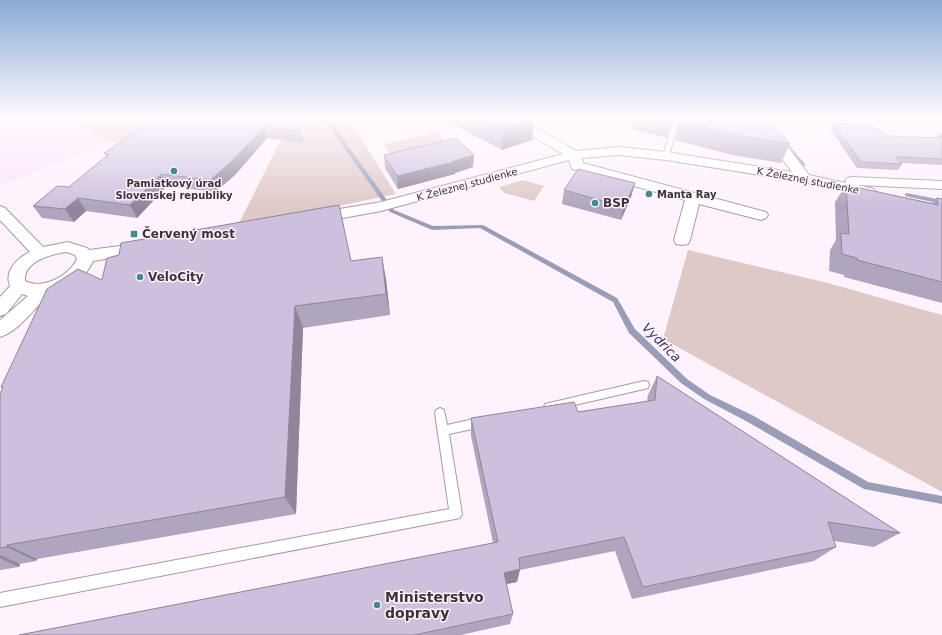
<svg xmlns="http://www.w3.org/2000/svg" width="942" height="635" font-family="'DejaVu Sans',sans-serif">
  <rect width="100%" height="100%" fill="#fef3fc"/>
  <path fill="#fae3f7" d="M 0,118 L 64,118 L 95,132 L 110,143 L 5,184 L 0,180 Z"/>
  <path fill="#dfc9c7" d="M 64,118 L 217,118 L 110,143 L 95,132 Z
    M 222,118 L 348,118 L 396,194 L 237,227 L 286,130 Z
    M 438,132 L 449,147 L 393,159 L 384,144 Z
    M 523,180 L 544,186 L 534,201 L 504,193 L 499,187 Z
    M 688,250 L 824,282 L 942,315 L 942,492 L 663,339 Z"/>
  <g fill="none" stroke-linecap="round" stroke-linejoin="round">
    <path fill="#999db8" fill-rule="evenodd" d="M 320,118 L 328,118 L 394,210 L 433,226 L 483,225 L 617,298 L 635,329 L 687,379 L 710,395 L 752,415 L 868,482 L 942,496 L 942,504 L 864,489 L 746,421 L 704,399 L 681,383 L 629,333 L 613,302 L 480,228 L 432,230 L 390,212 L 324,120 Z
      M 784,144 L 788,144 L 805,164 L 805,166 L 801,166 L 784,146 Z
      M 907,193 L 942,200 L 942,204 L 905,196 L 905,194 Z"/>
    <defs>
      <path id="lane" d="M 674,118 L 679,119 L 669,156 L 666,158 L 663,156 Z
        M 644,381 L 648,382 L 649,385 L 648,388 L 644,389 L 549,411 L 545,410 L 544,407 L 545,404 L 549,403 Z
        M 440,408 L 444,410 L 447,425 L 482,417 L 486,419 L 487,422 L 486,425 L 482,427 L 449,434 L 462,514 L 460,518 L 0,607 L 0,593 L 449,509 L 435,413 L 436,410 Z"/>
      <path id="street" d="M 504,118 L 519,118 L 576,151 L 619,147 L 666,152 L 792,172 L 758,126 L 754,118 L 766,118 L 809,175 L 846,183 L 845,181 L 847,178 L 852,177 L 942,181 L 942,189 L 858,185 L 874,189 L 876,192 L 874,195 L 869,196 L 804,182 L 666,160 L 619,155 L 582,158 L 583,163 L 766,212 L 768,215 L 766,218 L 761,220 L 699,204 L 690,240 L 688,244 L 682,245 L 676,244 L 674,240 L 685,200 L 572,169 L 569,160 L 381,211 L 316,223 L 311,221 L 308,218 L 311,215 L 316,213 L 381,202 L 563,154 L 506,121 Z
        M 0,206 L 5,208 L 43,247 L 68,242 L 87,248 L 89,250 L 143,243 L 149,244 L 151,248 L 149,252 L 143,253 L 93,261 C 87,274 77,284 63,290 C 59,291 55,292 51,294 C 34,307 21,330 0,337 L 0,320 L 28,296 L 22,294 L 6,314 L 0,316 L 0,297 L 10,286 C 4,271 17,258 30,252 L 0,220 ZM 67,252 L 75,255 L 77,259 C 69,276 43,290 25,281 C 23,261 52,254 67,252 Z"/>
    </defs>
    <use href="#lane" stroke="#a999a7" stroke-width="2"/>
    <use href="#street" stroke="#a999a7" stroke-width="2"/>
    <use href="#lane" fill="#fff" fill-rule="evenodd"/>
    <use href="#street" fill="#fff" fill-rule="evenodd"/>
  </g>
  <path fill="#afa5be" d="M 297,118 L 304,143 L 267,138 L 235,175 L 215,192 L 167,186 L 137,218 L 86,211 L 74,222 L 42,218 L 33,206 L 69,187 L 106,156 L 104,153 Z
    M 440,118 L 532,118 L 534,119 L 532,140 L 502,150 Z
    M 632,118 L 673,118 L 667,138 L 630,129 Z
    M 680,118 L 766,118 L 769,122 L 790,144 L 781,163 L 732,155 L 675,140 L 680,119 Z
    M 833,123 L 875,130 L 887,136 L 936,138 L 939,134 L 942,134 L 942,165 L 902,163 L 902,164 L 898,170 L 857,168 L 830,129 Z
    M 384,155 L 473,167 L 455,173 L 455,174 L 398,189 L 385,168 Z
    M 635,183 L 631,197 L 621,220 L 562,204 L 564,190 Z
    M 846,185 L 932,203 L 937,198 L 942,199 L 942,303 L 844,277 L 844,275 L 829,271 L 830,250 L 836,240 L 835,202 Z
    M 119,255 L 351,261 L 386,279 L 390,315 L 303,328 L 296,514 L 37,559 L 36,561 L 20,564 L 19,567 L 0,570 L 0,394 L 3,388 L 1,387 L 102,280 Z
    M 657,376 L 900,533 L 874,547 L 834,541 L 836,547 L 814,561 L 632,599 L 615,551 L 520,570 L 517,582 L 506,584 L 513,614 L 510,624 L 461,635 L 19,635 L 493,543 L 471,436 L 471,418 L 578,412 L 647,401 L 648,395 Z"/>
  <path fill="#8f869b" d="M 534,119 L 532,140 L 502,150 L 503,129 Z
    M 264,127 L 267,138 L 235,175 L 215,192 L 210,180 Z
    M 474,155 L 473,167 L 455,173 L 455,174 L 398,189 L 397,176 Z
    M 161,174 L 167,186 L 137,218 L 130,205 Z
    M 635,183 L 631,197 L 621,220 L 624,207 Z
    M 78,198 L 86,211 L 74,222 L 65,209 Z
    M 382,257 L 386,279 L 390,315 L 386,294 Z
    M 295,306 L 303,328 L 296,514 L 285,497 Z
    M 7,545 L 37,559 L 36,561 L 7,547 Z
    M 0,555 L 20,564 L 19,567 L 0,558 Z
    M 520,569 L 517,582 L 502,585 L 504,573 Z"/>
  <path fill="#ccc0dd" stroke="#8f869b" d="M 155,118 L 297,118 L 300,131 L 264,127 L 230,163 L 210,180 L 161,174 L 130,205 L 78,198 L 65,209 L 33,206 L 57,186 L 69,187 L 109,154 L 104,153 Z
    M 481,118 L 532,118 L 534,119 L 503,129 Z
    M 682,118 L 766,118 L 769,122 L 771,122 L 790,144 L 740,136 L 681,121 Z
    M 833,123 L 871,125 L 875,130 L 880,130 L 887,136 L 942,138 L 942,159 L 896,157 L 902,164 L 861,162 Z
    M 456,138 L 474,155 L 454,161 L 454,162 L 397,176 L 384,155 Z
    M 578,169 L 635,183 L 624,207 L 564,190 Z
    M 846,185 L 938,205 L 937,198 L 942,199 L 942,282 L 857,260 L 857,258 L 842,254 L 841,233 L 849,234 Z
    M 339,205 L 351,261 L 382,257 L 386,294 L 295,306 L 285,497 L 7,545 L 7,547 L 0,548 L 0,394 L 3,387 L 1,387 L 47,289 L 78,269 L 102,280 L 107,258 L 119,255 L 121,243 Z
    M 657,376 L 900,533 L 828,522 L 836,547 L 643,587 L 624,537 L 519,558 L 520,569 L 504,573 L 513,614 L 414,635 L 19,635 L 498,542 L 471,418 L 574,402 L 578,412 L 655,400 Z"/>
  <linearGradient id="sky" x2="0" y2="1"><stop stop-color="#88abd5"/><stop offset="0.57" stop-color="#fffafe"/><stop offset="1" stop-color="#fffafe" stop-opacity="0"/></linearGradient>
  <rect width="942" height="207" fill="url(#sky)"/>
  <g fill="#428a8e" stroke="#fef3fc" stroke-width="1.5">
    <circle cx="174" cy="171" r="4"/>
    <circle cx="649" cy="194" r="4"/>
    <circle cx="595" cy="203" r="4"/>
    <rect x="130" y="230" width="8" height="8" rx="2"/>
    <circle cx="140" cy="277" r="4"/>
    <circle cx="377" cy="605" r="4"/>
  </g>
  <g text-anchor="middle" stroke-width="3" stroke-linejoin="round" paint-order="stroke">
    <g font-size="10" fill="#3a3339" stroke="#fef3fc">
      <text transform="translate(808 180) rotate(11)" y="4">K Železnej studienke</text>
      <text transform="translate(467 184) rotate(-15)" y="4">K Železnej studienke</text>
    </g>
    <g font-size="10" font-weight="bold" fill="#3a3339" stroke="#fef3fc">
      <text x="174" y="187">Pamiatkový úrad<tspan x="174" dy="12">Slovenskej republiky</tspan></text>
      <text x="657" y="198" text-anchor="start">Manta Ray</text>
    </g>
    <g font-size="12" font-weight="bold" fill="#3a3339" stroke="#fef3fc" text-anchor="start">
      <text x="603" y="207">BSP</text>
      <text x="142" y="238">Červený most</text>
      <text x="148" y="281">VeloCity</text>
    </g>
    <g font-size="13" font-style="italic" fill="#32355e" stroke="#fef3fc">
      <text transform="translate(662 342) rotate(45)" y="5">Vydrica</text>
    </g>
    <g font-size="14" font-weight="bold" fill="#3a3339" stroke="#fef3fc" text-anchor="start">
      <text x="385" y="602">Ministerstvo<tspan x="385" dy="16">dopravy</tspan></text>
    </g>
  </g>
</svg>
